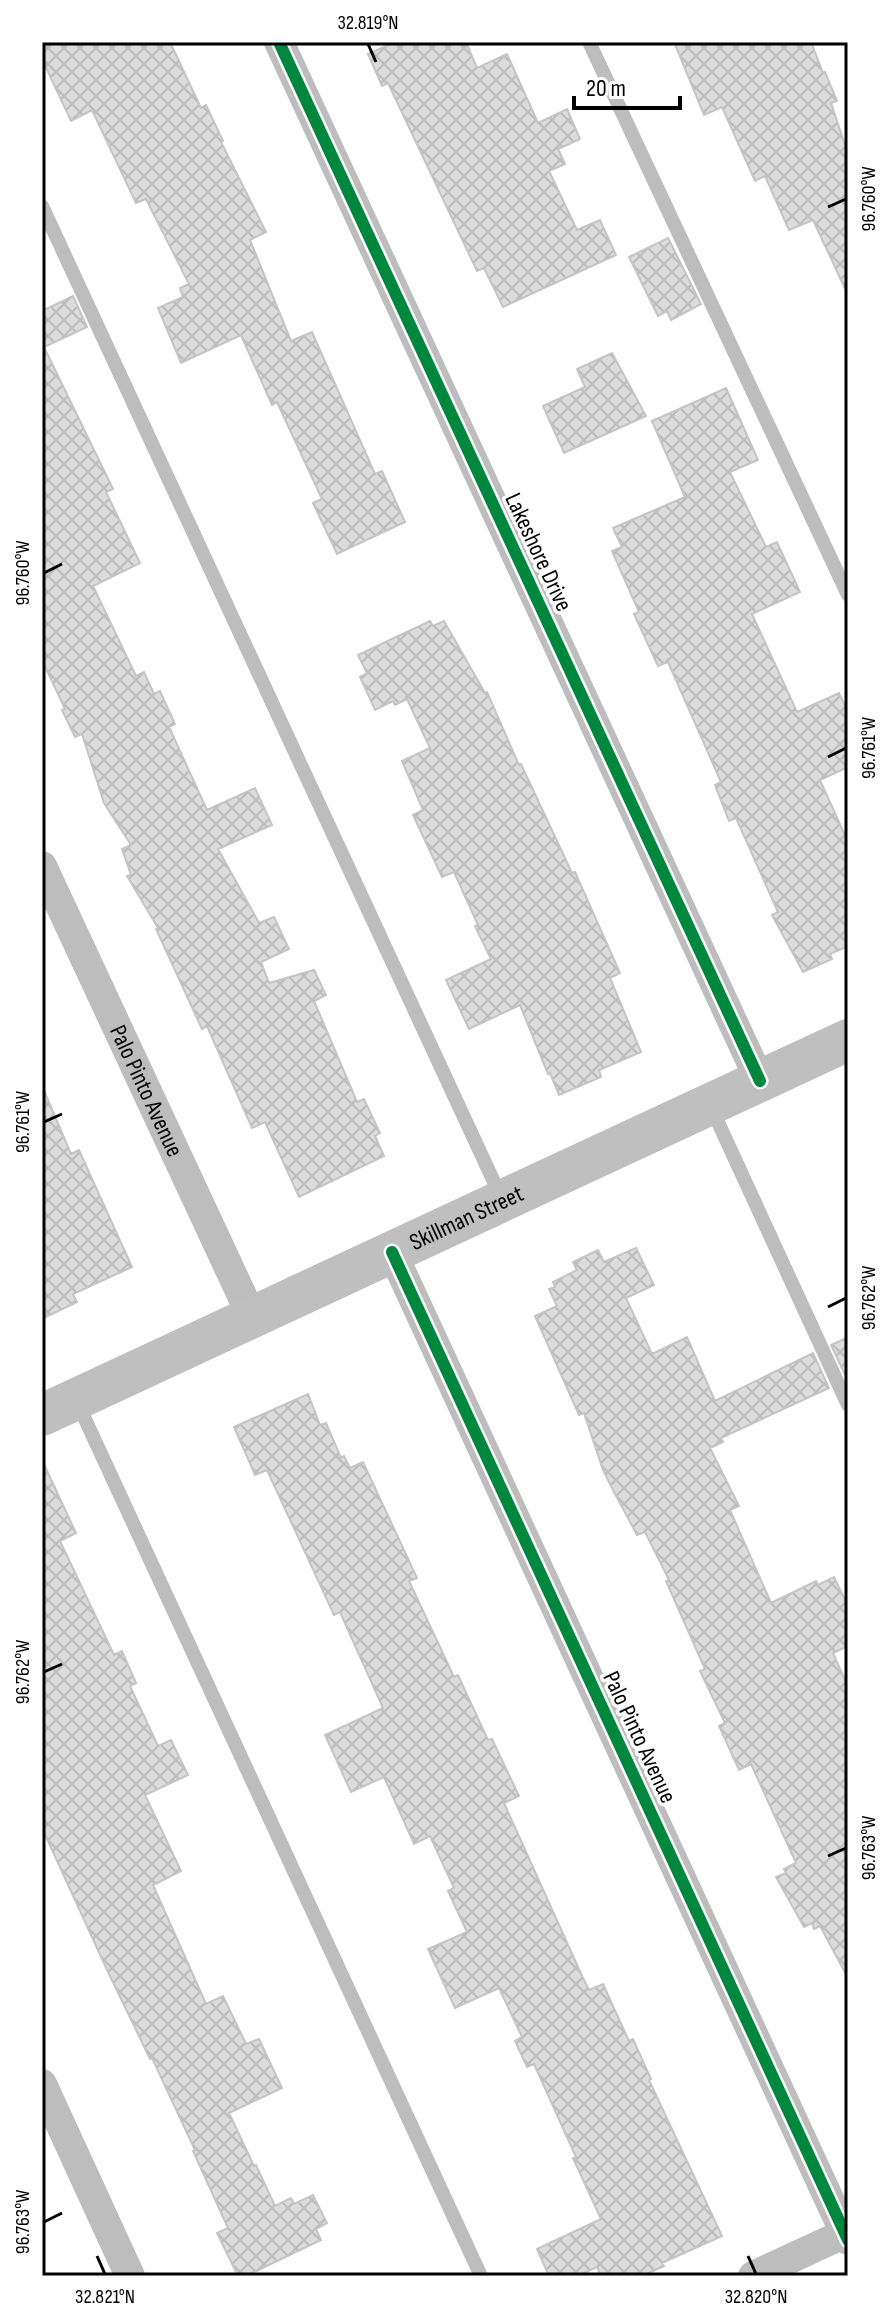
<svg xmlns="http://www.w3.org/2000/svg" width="890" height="2318" font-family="'Sofia Sans Condensed',sans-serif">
  <defs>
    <pattern id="building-cross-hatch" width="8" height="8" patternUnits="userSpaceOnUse" patternTransform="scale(2)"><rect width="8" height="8" fill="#dcdcdc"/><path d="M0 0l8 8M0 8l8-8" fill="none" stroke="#bbb"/></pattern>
  </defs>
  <rect width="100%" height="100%" fill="#fff"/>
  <path fill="url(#building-cross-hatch)" stroke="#c4c4c4" stroke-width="2" d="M 42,42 L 170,42 L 201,108 L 206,105 L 223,141 L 221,142 L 266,232 L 250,240 L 291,341 L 312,332 L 375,474 L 382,471 L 405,522 L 337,554 L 313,503 L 322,499 L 277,402 L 272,405 L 241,335 L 181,363 L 158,308 L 183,297 L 180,288 L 189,284 L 146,199 L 136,203 L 92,110 L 71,121 L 42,59 Z
    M 395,42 L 466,42 L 477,68 L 507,54 L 538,123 L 567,109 L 580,139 L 558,149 L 565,164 L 549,171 L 577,230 L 600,220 L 616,255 L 503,307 L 484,268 L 477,271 L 388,83 L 382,86 L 368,54 Z
    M 674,42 L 811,42 L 823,73 L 825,72 L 837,101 L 831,103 L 848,154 L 848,295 L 813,220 L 789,230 L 765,176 L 755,181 L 722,107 L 704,115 Z
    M 668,238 L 701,304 L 671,320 L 667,311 L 658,316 L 629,257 Z
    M 73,296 L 87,327 L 44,347 L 113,489 L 106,492 L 140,563 L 93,586 L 136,676 L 144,672 L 154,694 L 160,691 L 175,724 L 169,727 L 207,810 L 255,788 L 272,825 L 218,849 L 259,923 L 274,917 L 289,949 L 261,962 L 269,983 L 314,970 L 326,995 L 314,1001 L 357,1102 L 364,1099 L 380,1133 L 375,1136 L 384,1156 L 299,1197 L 265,1122 L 252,1128 L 207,1026 L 202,1029 L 156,929 L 158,928 L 127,876 L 131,875 L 122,849 L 131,845 L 104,803 L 82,734 L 75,737 L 62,710 L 65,709 L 42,660 L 42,311 Z
    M 612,353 L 646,416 L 564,453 L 543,406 L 585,387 L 577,369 Z
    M 726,388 L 758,460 L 730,472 L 766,547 L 777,542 L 800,592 L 752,614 L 797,712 L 839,693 L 848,712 L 848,767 L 820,780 L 848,842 L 848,946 L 830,954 L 832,959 L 803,972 L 772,915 L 778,912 L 736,818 L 729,821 L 715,785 L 721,782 L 668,662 L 658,666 L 634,614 L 639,612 L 612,551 L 622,547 L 613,528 L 685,497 L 652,421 Z
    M 430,621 L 433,626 L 444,621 L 485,693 L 487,692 L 519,765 L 521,764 L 572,873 L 575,872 L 620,973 L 610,978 L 641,1052 L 599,1070 L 601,1077 L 559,1095 L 550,1073 L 548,1074 L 520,1005 L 469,1029 L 446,980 L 491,959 L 475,926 L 478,925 L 454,872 L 442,877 L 413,815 L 423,810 L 402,761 L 430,748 L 407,699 L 395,705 L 393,701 L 375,710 L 360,677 L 367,673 L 358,655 Z
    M 42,1086 L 71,1154 L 79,1150 L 132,1267 L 73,1294 L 77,1302 L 42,1319 Z
    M 636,1248 L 654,1285 L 626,1298 L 652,1354 L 687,1337 L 715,1401 L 813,1353 L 829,1388 L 721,1438 L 723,1442 L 710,1448 L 739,1506 L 730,1510 L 771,1603 L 816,1581 L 818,1585 L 834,1577 L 848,1606 L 848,1646 L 833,1653 L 848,1687 L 848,1978 L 820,1926 L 814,1929 L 812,1923 L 804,1927 L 776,1877 L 786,1873 L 784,1869 L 796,1863 L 751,1764 L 739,1770 L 719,1726 L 725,1723 L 700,1671 L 705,1669 L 666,1581 L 669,1580 L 645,1532 L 637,1535 L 614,1492 L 603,1470 L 584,1413 L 579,1415 L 535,1316 L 557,1306 L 549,1289 L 555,1287 L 553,1282 L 577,1270 L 573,1262 L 598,1250 L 604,1262 Z
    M 848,1337 L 848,1379 L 847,1379 L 831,1345 Z
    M 308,1394 L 320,1425 L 326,1423 L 341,1458 L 344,1456 L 350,1468 L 363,1462 L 417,1578 L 409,1581 L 454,1677 L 458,1675 L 488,1740 L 492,1739 L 519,1796 L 504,1803 L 583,1978 L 589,1990 L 603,1984 L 629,2041 L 633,2039 L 651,2079 L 649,2080 L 722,2236 L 662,2263 L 664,2266 L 642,2276 L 601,2276 L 597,2267 L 577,2276 L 549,2276 L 537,2249 L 601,2219 L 573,2158 L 576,2157 L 534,2064 L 527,2067 L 515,2041 L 522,2037 L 499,1988 L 455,2008 L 428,1949 L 467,1932 L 448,1891 L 454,1888 L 430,1836 L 414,1844 L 384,1777 L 351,1792 L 325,1735 L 383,1708 L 340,1612 L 334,1615 L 267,1470 L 255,1475 L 234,1427 Z
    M 42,1460 L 76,1533 L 60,1541 L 114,1655 L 122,1651 L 136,1683 L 130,1686 L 158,1746 L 171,1740 L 188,1775 L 145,1795 L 181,1871 L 153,1885 L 206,2004 L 223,1996 L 246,2044 L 259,2039 L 282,2088 L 229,2113 L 254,2166 L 256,2165 L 275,2206 L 291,2198 L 294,2204 L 313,2195 L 327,2223 L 316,2229 L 321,2240 L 246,2276 L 238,2276 L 217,2233 L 228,2228 L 193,2151 L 195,2150 L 152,2058 L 150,2059 L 108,1972 L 42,1828 Z"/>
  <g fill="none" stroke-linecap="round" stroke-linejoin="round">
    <path stroke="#bdbdbd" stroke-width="14" d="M 589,42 L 848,595
      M 42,206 L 501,1197
      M 711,1107 L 848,1405
      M 78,1404 L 481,2276"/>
    <g stroke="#bdbdbd" stroke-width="30">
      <path d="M 279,42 L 760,1081"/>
      <path id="s1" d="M 42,866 L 252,1317"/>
      <path d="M 392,1252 L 848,2240"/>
      <path d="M 42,2084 L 130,2276"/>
      <path d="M 753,2276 L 848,2232"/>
    </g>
    <path stroke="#bfbfbf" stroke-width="42" id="s2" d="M 42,1415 L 848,1040"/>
    <defs>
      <path id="cycleway" d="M 279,42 L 760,1081
        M 392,1252 L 848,2240"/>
    </defs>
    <use href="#cycleway" stroke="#fff" stroke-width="17"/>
    <use href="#cycleway" stroke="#00873e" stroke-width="12"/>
  </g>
  <path fill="none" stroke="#000" stroke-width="3" d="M 368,44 L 376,62M 828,207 L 846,199M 44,573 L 62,564M 828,757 L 846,748M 44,1122 L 62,1114M 828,1307 L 846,1298M 44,1672 L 62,1664M 828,1856 L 846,1848M 44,2222 L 62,2213M 97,2256 L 105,2274M 748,2256 L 756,2274"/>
  <g text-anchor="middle" stroke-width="7" stroke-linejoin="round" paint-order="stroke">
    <g font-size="24" fill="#000" stroke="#fff">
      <text transform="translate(539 552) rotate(65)" y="8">Lakeshore Drive</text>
      <text dy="8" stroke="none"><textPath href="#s1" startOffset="248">Palo Pinto Avenue</textPath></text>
      <text dy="8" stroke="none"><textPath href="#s2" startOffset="468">Skillman Street</textPath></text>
      <text transform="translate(640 1737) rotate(65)" y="8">Palo Pinto Avenue</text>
    </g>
  </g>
  <rect width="890" height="2318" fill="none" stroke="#ffffff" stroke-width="88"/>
  <path d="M574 96v12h106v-12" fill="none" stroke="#000000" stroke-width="4"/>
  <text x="586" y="96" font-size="24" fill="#000000" stroke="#ffffff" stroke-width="6" paint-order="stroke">20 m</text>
  <rect x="44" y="44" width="802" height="2230" fill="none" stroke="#000" stroke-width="3"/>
  <g font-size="20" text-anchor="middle" fill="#000">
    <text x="368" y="29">32.819°N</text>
    <text transform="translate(868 199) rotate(-90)" y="7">96.760°W</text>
    <text transform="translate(22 573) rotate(-90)" y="7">96.760°W</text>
    <text transform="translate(868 748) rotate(-90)" y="7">96.761°W</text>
    <text transform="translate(22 1122) rotate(-90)" y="7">96.761°W</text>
    <text transform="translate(868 1298) rotate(-90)" y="7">96.762°W</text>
    <text transform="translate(22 1672) rotate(-90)" y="7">96.762°W</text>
    <text transform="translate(868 1848) rotate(-90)" y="7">96.763°W</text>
    <text transform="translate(22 2222) rotate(-90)" y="7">96.763°W</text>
    <text x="105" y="2303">32.821°N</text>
    <text x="756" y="2303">32.820°N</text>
  </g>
</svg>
